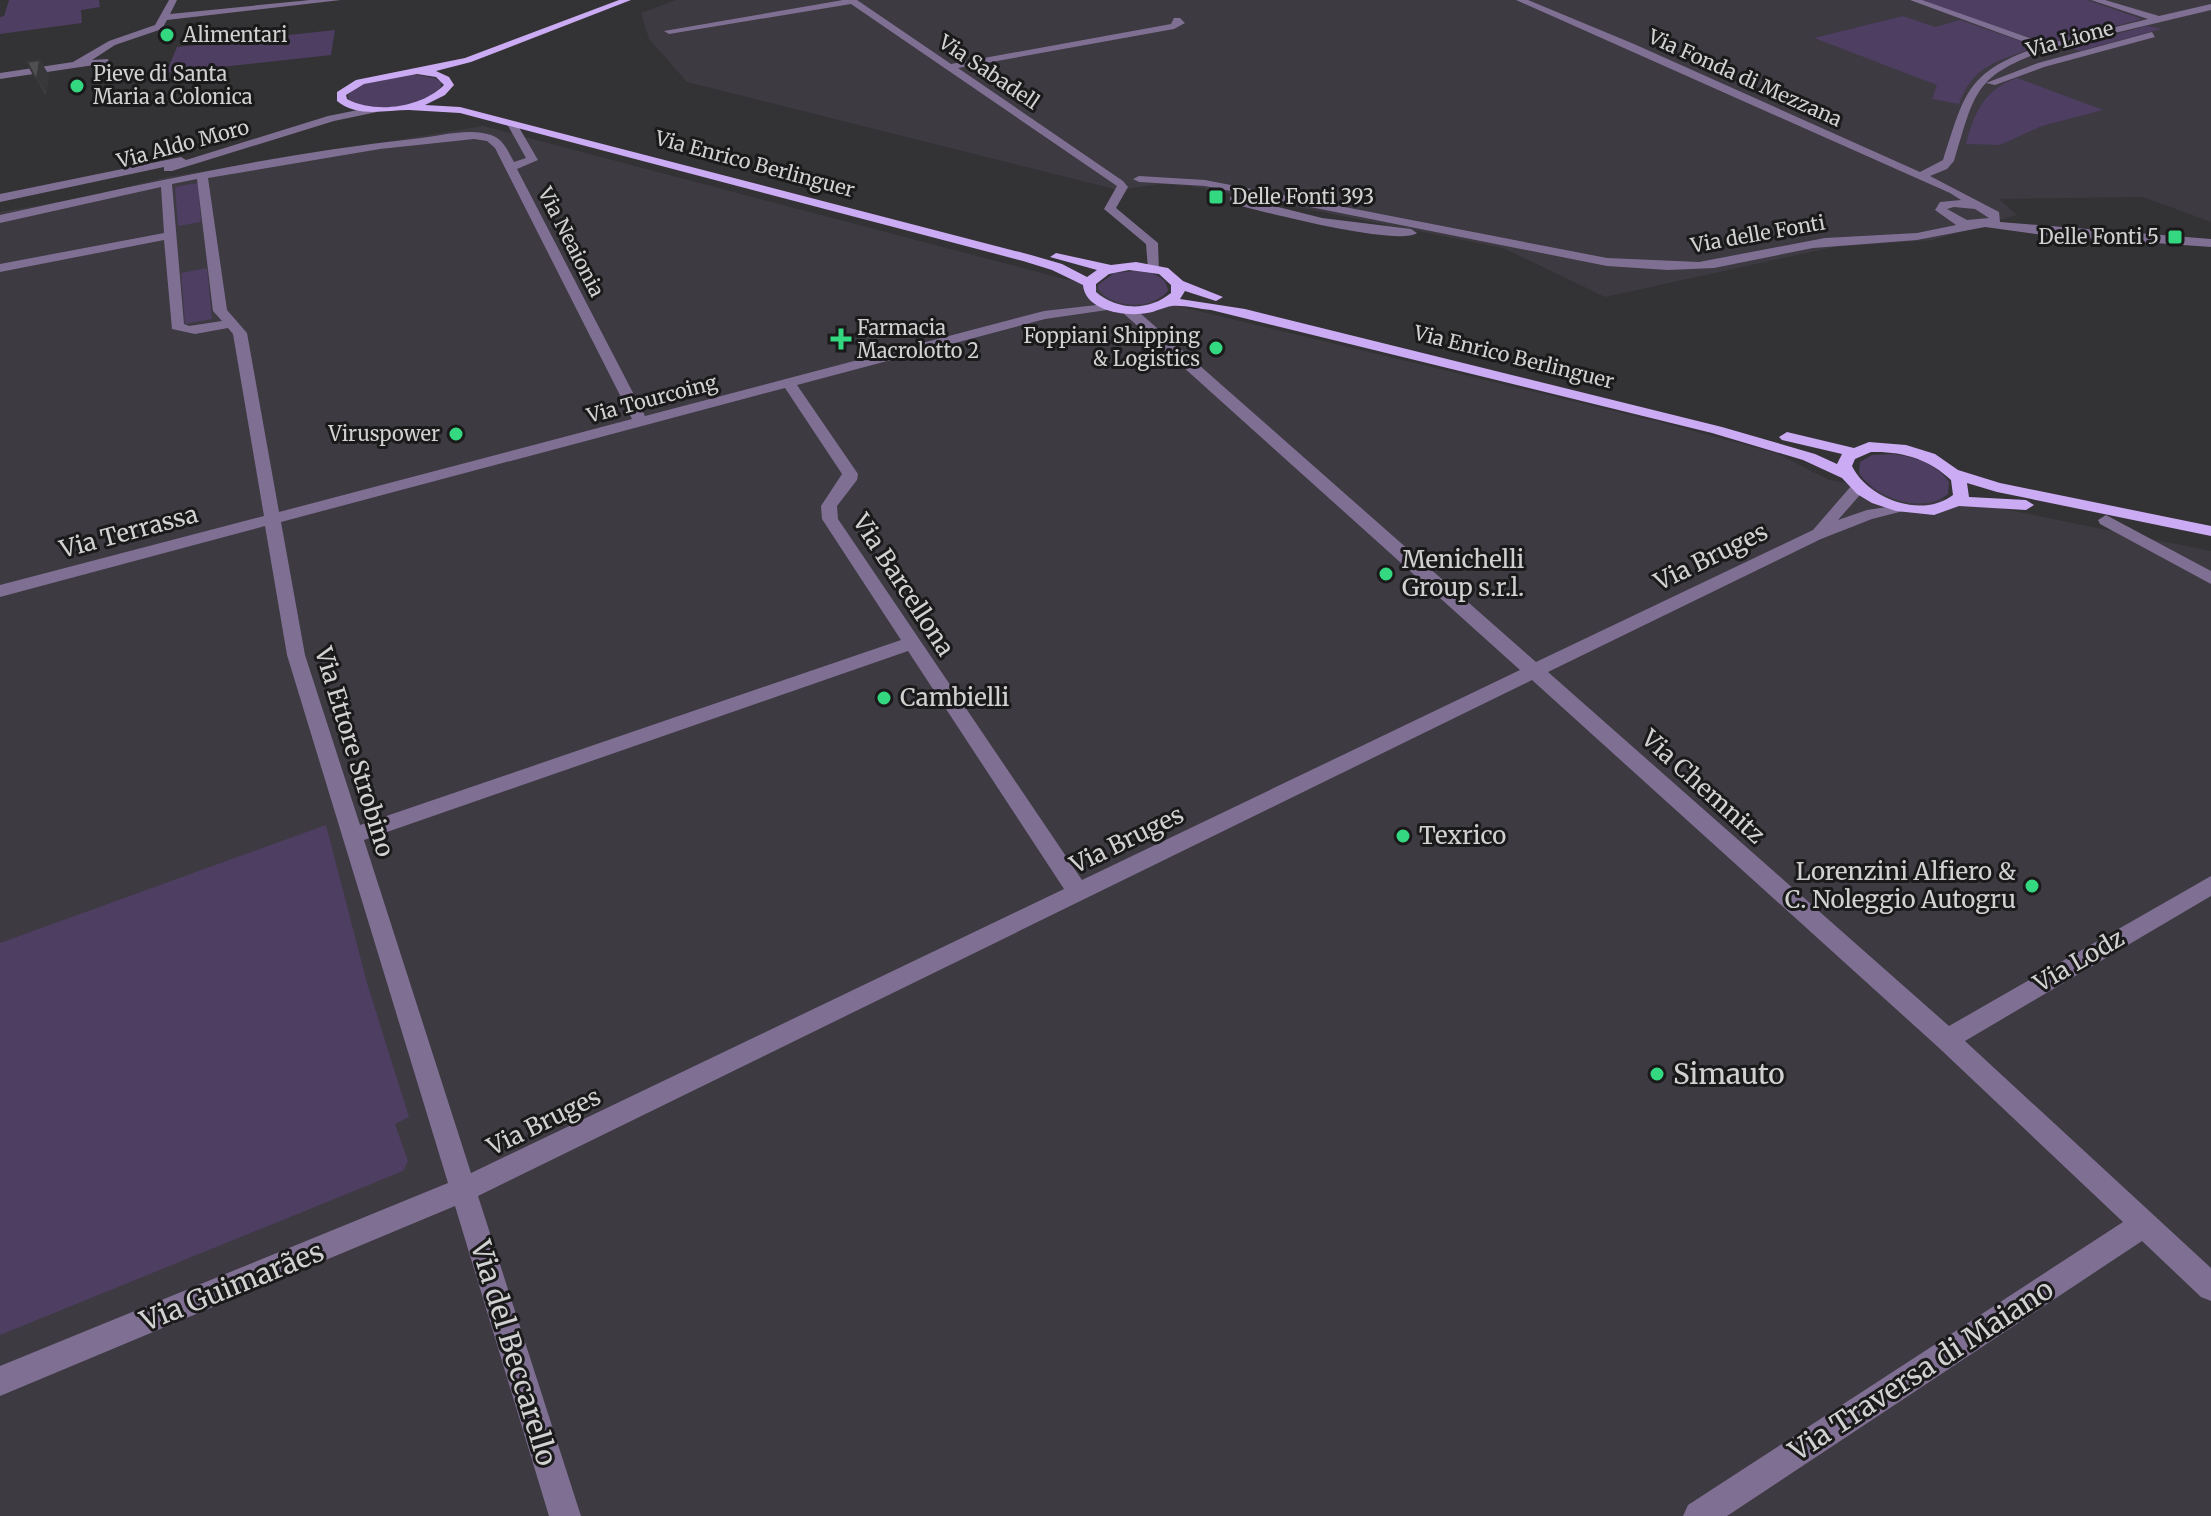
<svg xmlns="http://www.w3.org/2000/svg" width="2211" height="1516" font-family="Merriweather,serif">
  <rect width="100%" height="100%" fill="#333234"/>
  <path fill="#3d3a42" d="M 676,0 L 2211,0 L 2211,222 L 2143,197 L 1999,199 L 2017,215 L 1933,240 L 1834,247 L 1605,297 L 1503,248 L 1191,186 L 1161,184 L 1118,190 L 687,82 L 649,39 L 641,13 Z
    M 483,126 L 1053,276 L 1656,421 L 1776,453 L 1829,480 L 2009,510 L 2211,551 L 2211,1516 L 0,1516 L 0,212 L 91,196 L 167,177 Z"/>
  <path fill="#4e3e62" d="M 9,0 L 99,0 L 100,7 L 81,10 L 82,23 L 0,34 L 0,17 L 4,16 Z
    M 1918,0 L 2087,0 L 2142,19 L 2061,41 L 2044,42 Z
    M 1903,16 L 1935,27 L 1960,20 L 2029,44 L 2032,48 C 1997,62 1973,65 1959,104 L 1932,99 L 1937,85 L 1814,38 Z
    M 2147,26 L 2161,29 L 2080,51 L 2067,47 Z
    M 335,30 L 331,55 L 166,73 L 177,47 Z
    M 411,74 L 435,78 L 441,82 L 441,87 C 422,107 373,115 349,100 L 348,95 L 359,85 Z
    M 2016,78 L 2017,78 L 2103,110 L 2042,126 L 2000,145 L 1966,144 C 1974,113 1984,90 2016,78 Z
    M 198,183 L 201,222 L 178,226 L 175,187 Z
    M 207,268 L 212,319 L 185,324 L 181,273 Z
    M 1134,271 C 1148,272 1167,274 1168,291 C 1152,310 1114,309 1099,290 L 1098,285 L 1114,273 Z
    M 1893,454 C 1915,457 1936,463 1949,482 L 1948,494 C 1923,515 1875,498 1859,473 L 1860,462 L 1872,455 Z
    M 326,825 L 367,983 L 409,1117 L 395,1124 L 408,1161 L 403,1171 L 0,1335 L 0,943 Z"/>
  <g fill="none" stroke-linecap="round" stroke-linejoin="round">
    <path fill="#7f6f93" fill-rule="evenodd" d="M 169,0 L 177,0 L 170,14 L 310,0 L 341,0 L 167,20 L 162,29 L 115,45 L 92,60 L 108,59 L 112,73 L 104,73 L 101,64 L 0,79 L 0,73 L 73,62 L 109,41 L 155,25 Z
      M 843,0 L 857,0 L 951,64 L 1171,24 L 1174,18 L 1180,18 L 1185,23 L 1174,29 L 958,68 L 1123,181 L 1128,187 L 1116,208 L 1158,243 L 1159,272 L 1148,269 L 1146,244 L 1104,209 L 1117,186 L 851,4 L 669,34 L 664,31 Z
      M 1516,0 L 1528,0 L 1634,44 L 1920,172 L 1943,160 C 1965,93 1966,72 2038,47 L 1910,0 L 1922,0 L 2047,44 L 2148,19 L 2091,0 L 2105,0 L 2159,16 L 2211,4 L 2211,10 L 2056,47 L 2055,51 L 2047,50 C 1974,75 1975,92 1954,161 L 1947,169 L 1930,176 L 1999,212 L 2000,222 L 2211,239 L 2211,247 L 2043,235 L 1985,227 L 1917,240 L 1813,248 L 1714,268 L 1668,270 L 1607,266 L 1205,186 L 1139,182 L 1133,179 L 1139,176 L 1205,180 L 1607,258 L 1699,262 L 1825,238 L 1917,233 L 1956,225 L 1935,210 L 1940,202 L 1961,200 L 1950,193 ZM 1954,207 L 1975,209 L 1989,218 L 1967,220 L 1947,209 Z
      M 2152,32 L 2155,37 L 2044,67 L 1995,85 L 1986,83 L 2038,63 Z
      M 373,107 L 377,108 L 377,112 L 334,121 L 172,171 L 164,171 L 164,167 L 0,202 L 0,194 L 181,157 L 186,160 L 328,116 Z
      M 512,121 L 517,124 L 538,160 L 517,169 L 645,416 L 1044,311 L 1114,303 L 1114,309 L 1045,319 L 797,385 L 858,474 L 857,480 L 837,506 L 838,519 L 1082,880 L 1520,670 L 1122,312 L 1122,306 L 1132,306 L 1536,662 L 1813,530 L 1852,485 L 1864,485 L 1866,488 L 1838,520 L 1867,510 L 1907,504 L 1907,510 L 1872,519 L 1821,539 L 1548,672 L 1949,1026 L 2211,876 L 2211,896 L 1965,1041 L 2211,1268 L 2211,1301 L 2201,1297 L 2142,1241 L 1727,1516 L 1683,1516 L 1688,1505 L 2123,1222 L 1938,1047 L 1532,680 L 478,1196 L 581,1516 L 549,1516 L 455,1206 L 0,1396 L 0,1366 L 448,1183 L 287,655 L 265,526 L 0,597 L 0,585 L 264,516 L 233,334 L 228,328 L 195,334 L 172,329 L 164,240 L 0,272 L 0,264 L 164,233 L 161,187 L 0,223 L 0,215 C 137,185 273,154 413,139 C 436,137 468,127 491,135 C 504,139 508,152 514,162 L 526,158 L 507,124 ZM 474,139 L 487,141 L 495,148 L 632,419 L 279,512 L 247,333 L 227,310 L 208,178 L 380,149 ZM 197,179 L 213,311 L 222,321 L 189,326 L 184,324 L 172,184 ZM 785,388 L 842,474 L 821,506 L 822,519 L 901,640 L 360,825 L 305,655 L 281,522 ZM 908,651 L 1064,889 L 471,1173 L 364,840 Z
      M 1234,196 L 1322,218 L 1411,229 L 1417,233 C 1397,247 1259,211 1230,203 L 1230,197 Z
      M 2106,515 L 2211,571 L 2211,584 L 2100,524 L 2098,520 Z"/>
    <path fill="#cbabf3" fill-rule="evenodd" d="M 619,0 L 631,0 L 471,62 L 436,71 L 449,77 L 454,85 L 445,95 L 425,105 L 460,107 L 1031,255 L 1062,264 L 1087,277 L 1097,270 L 1050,257 L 1056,253 L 1111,265 L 1136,262 L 1168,268 L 1183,281 L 1223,297 L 1216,301 L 1185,291 L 1180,299 L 1245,309 L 1722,427 L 1815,454 L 1837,464 L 1842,454 L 1782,440 L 1779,437 L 1787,432 L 1854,448 L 1869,442 L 1906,445 L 1935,454 L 1958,470 L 2000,483 L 2211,526 L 2211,536 L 1997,492 L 1967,483 L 1969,497 L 2026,500 L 2034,505 L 2026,510 L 1959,506 L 1934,515 L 1896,511 L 1872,503 L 1857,494 L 1842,478 L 1803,460 L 1712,433 L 1211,310 C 1199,309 1184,305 1172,306 C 1164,307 1155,312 1147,313 C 1126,317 1085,311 1083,285 L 1052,270 L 1023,261 L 460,113 C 443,112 426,111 409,110 C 384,110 358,118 337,101 L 337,92 L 356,80 L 465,58 ZM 417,74 L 436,77 L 444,85 C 421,108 375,114 347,99 L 346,95 L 364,84 ZM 1129,270 L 1159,274 L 1171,285 L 1171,293 C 1149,311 1118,311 1096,292 L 1096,284 L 1109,274 ZM 1871,452 C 1902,451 1929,459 1951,480 L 1953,495 C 1922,519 1868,499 1852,466 L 1855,459 Z"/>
  </g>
  <path fill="#454446" d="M 27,62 L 49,75 L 46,94 L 45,94 Z"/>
  <path fill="#383739" d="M 40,60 L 49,75 L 46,94 L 37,79 Z"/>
  <path fill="#504f51" stroke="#383739" stroke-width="2" d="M 40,60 L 37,79 L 36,79 L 27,62 Z"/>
  <g fill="#33d881" stroke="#1b1a1b" stroke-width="3">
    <circle cx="167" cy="35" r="8"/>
    <circle cx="77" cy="86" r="8"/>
    <rect x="1208" y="189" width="16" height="16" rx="4"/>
    <rect x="2167" y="229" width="16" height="16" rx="4"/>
    <path d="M837 327h8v8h8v8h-8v8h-8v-8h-8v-8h8z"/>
    <circle cx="1216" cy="348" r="8"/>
    <circle cx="456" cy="434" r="8"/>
    <circle cx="1386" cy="574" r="8"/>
    <circle cx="884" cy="698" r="8"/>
    <circle cx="1403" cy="836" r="8"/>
    <circle cx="2032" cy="886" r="8"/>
    <circle cx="1657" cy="1074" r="8"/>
  </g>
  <g text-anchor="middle" stroke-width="6" stroke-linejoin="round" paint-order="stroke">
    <g font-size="20" fill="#d1d1d2" stroke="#1b1a1b" text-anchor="start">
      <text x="183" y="42">Alimentari</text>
      <text x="93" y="81">Pieve di Santa<tspan x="93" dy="23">Maria a Colonica</tspan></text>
      <text x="1232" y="204">Delle Fonti 393</text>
      <text x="2159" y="244" text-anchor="end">Delle Fonti 5</text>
      <text x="857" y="335">Farmacia<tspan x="857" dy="23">Macrolotto 2</tspan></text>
      <text x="1200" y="343" text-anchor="end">Foppiani Shipping<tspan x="1200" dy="23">&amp; Logistics</tspan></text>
      <text x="440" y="441" text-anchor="end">Viruspower</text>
    </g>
    <g font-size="20" fill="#d1d1d2" stroke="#1b1a1b">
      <text transform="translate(2070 39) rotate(-15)" y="7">Via Lione</text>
      <text transform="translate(989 72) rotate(34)" y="7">Via Sabadell</text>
      <text transform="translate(1745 78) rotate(24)" y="7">Via Fonda di Mezzana</text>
      <text transform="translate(183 144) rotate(-15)" y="7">Via Aldo Moro</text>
      <text transform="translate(755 164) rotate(15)" y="7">Via Enrico Berlinguer</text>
      <text transform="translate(1758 234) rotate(-10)" y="7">Via delle Fonti</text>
      <text transform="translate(571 242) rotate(63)" y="7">Via Neaionia</text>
      <text transform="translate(1514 357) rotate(14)" y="7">Via Enrico Berlinguer</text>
      <text transform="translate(652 399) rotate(-15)" y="7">Via Tourcoing</text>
    </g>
    <g font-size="24" fill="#d1d1d2" stroke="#1b1a1b">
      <text transform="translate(129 532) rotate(-15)" y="8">Via Terrassa</text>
      <text transform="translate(1711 557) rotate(-26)" y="8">Via Bruges</text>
      <text transform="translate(903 585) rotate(57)" y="8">Via Barcellona</text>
      <text transform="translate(354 752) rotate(73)" y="8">Via Ettore Strobino</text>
      <text transform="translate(1703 787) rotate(42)" y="8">Via Chemnitz</text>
      <text transform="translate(1127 840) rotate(-26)" y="8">Via Bruges</text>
      <text transform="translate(2079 961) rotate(-30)" y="8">Via Lodz</text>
      <text transform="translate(544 1122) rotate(-26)" y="8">Via Bruges</text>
    </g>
    <g font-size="24" fill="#d1d1d2" stroke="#1b1a1b" text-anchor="start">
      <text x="1402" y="568">Menichelli<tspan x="1402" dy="28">Group s.r.l.</tspan></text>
      <text x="900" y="706">Cambielli</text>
      <text x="1419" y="844">Texrico</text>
      <text x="2016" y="880" text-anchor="end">Lorenzini Alfiero &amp;<tspan x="2016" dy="28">C. Noleggio Autogru</tspan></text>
    </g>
    <g font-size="28" fill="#d1d1d2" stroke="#1b1a1b" text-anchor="start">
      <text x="1673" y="1084">Simauto</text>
    </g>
    <g font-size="28" fill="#d1d1d2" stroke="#1b1a1b">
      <text transform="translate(232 1286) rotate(-22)" y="10">Via Guimarães</text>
      <text transform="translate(514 1353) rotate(73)" y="10">Via del Beccarello</text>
      <text transform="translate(1921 1370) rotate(-33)" y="10">Via Traversa di Maiano</text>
    </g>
  </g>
</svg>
